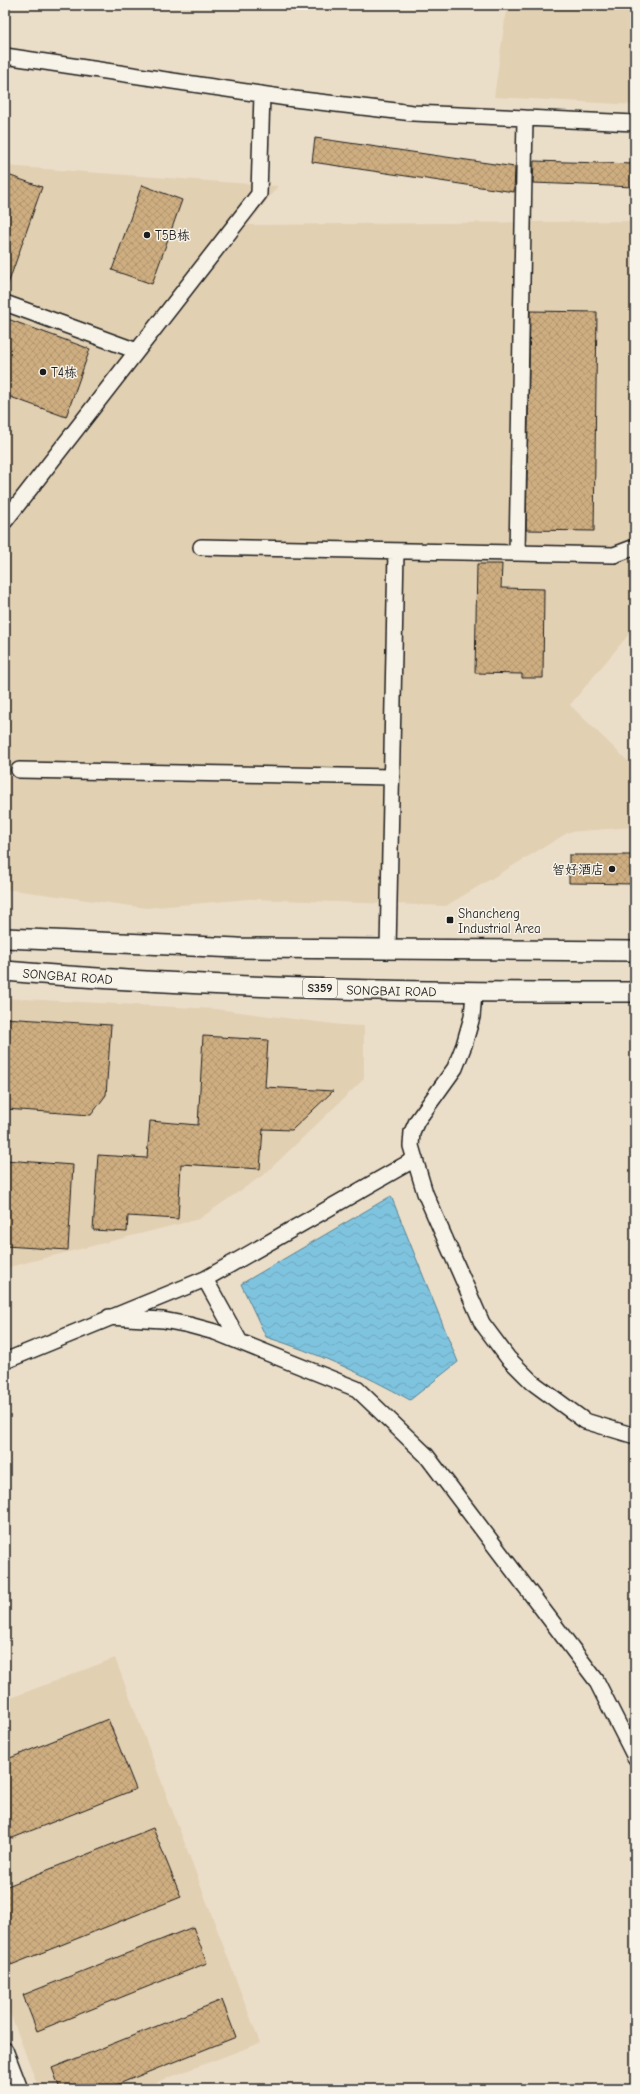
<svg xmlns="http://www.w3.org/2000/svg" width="640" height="2094" font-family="'Comic Neue','LXGW WenKai TC',sans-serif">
  <defs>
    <pattern id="water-waves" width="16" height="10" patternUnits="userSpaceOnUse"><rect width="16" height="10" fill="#7fc4df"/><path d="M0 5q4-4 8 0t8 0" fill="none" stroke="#6da8bf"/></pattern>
    <pattern id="building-cross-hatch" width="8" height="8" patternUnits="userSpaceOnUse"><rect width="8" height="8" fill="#ceae81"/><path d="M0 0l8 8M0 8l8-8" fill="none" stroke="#b0956f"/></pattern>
  </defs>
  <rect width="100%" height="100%" fill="#ebdec9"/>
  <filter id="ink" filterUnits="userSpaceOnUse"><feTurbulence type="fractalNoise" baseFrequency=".025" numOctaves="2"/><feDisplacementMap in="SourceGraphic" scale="8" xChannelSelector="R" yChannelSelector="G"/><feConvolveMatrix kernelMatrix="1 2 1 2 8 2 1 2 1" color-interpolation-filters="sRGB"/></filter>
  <g filter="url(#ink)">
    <path fill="#e2d0b3" d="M 507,5 L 635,5 L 635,105 L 494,97 Z
      M 5,166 L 278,186 L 248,225 L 635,221 L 635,627 L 570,705 L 635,768 L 635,827 L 569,832 L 446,906 L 250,899 L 146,908 L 5,889 Z
      M 5,998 L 216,1009 L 342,1025 L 364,1026 L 364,1079 L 266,1173 L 199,1219 L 5,1268 Z
      M 115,1658 L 260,2043 L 139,2089 L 39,2089 L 5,2000 L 5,1700 Z"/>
    <path fill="url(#water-waves)" stroke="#578191" d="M 391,1196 L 458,1362 L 410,1400 C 364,1374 317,1353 266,1337 L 241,1284 Z"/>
    <path fill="url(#building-cross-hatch)" stroke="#1c1c1c" d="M 315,138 L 515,167 L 514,192 L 312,162 Z
      M 534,161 L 635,164 L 635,187 L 533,183 Z
      M 5,174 L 42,187 L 7,287 L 5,286 Z
      M 142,185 L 182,200 L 152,284 L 112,270 Z
      M 530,311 L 597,312 L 594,531 L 526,530 Z
      M 5,318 L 90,349 L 66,417 L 5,395 Z
      M 477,564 L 502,564 L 501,588 L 544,589 L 543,678 L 522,678 L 522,674 L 475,673 Z
      M 569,855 L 635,855 L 635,884 L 569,883 Z
      M 5,1018 L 111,1025 L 106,1095 L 91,1115 L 5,1109 Z
      M 203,1036 L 268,1040 L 265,1087 L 333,1091 L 292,1130 L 263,1129 L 260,1169 L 181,1164 L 178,1219 L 128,1216 L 127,1232 L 93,1230 L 98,1155 L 147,1158 L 150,1121 L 198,1125 Z
      M 5,1160 L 73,1165 L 68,1250 L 5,1246 Z
      M 108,1719 L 136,1789 L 5,1841 L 5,1760 Z
      M 153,1828 L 181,1897 L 11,1965 L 5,1950 L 5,1887 Z
      M 193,1927 L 207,1963 L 37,2031 L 23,1995 Z
      M 222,2000 L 236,2037 L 106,2089 L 60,2089 L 52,2068 Z"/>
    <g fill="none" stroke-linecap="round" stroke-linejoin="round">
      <defs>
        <path id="minor" d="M 5,56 L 294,99 L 413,113 L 635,123
          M 5,303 L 137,351
          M 5,521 L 259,194 L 262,94
          M 201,547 L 614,555 L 635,547
          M 517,553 L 525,118
          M 19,770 L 392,777
          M 388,950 L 396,551
          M 474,993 L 472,1017 L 464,1045 L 455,1068 L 417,1121 L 412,1132 L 411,1146 L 425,1193 L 482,1323 L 508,1358 L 532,1382 L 585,1421 L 635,1436
          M 205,1279 L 240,1342
          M 109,1317 L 163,1320 L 189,1325 L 215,1332 L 357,1389 L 426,1455 L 596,1680 L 635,1757
          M 5,1361 L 205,1279 L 415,1159
          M 5,2050 L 20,2089"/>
        <g id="major">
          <path d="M 5,938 L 238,948 L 635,951"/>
          <path id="s1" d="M 5,971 C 214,989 425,993 635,992"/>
        </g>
      </defs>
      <use href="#minor" stroke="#1c1c1c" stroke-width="18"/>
      <use href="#major" stroke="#1c1c1c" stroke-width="22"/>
      <use href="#minor" stroke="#f7f3e8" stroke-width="15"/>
      <use href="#major" stroke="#f7f3e8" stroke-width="19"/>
    </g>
  </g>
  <g fill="#1c1c1c" stroke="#f7f3e8" stroke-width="1.5">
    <circle cx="147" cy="235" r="4"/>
    <circle cx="43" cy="372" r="4"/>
    <circle cx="612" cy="869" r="4"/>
    <rect x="446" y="916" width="8" height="8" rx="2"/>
  </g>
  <g text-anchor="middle" stroke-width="3" stroke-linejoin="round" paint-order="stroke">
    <rect fill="#f7f3e8" stroke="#5e5c59" stroke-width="1" x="303" y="978" width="34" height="20" rx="3"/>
    <g font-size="12" font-weight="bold" fill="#1c1c1c">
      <text x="320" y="992">S359</text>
    </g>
    <g font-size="13" fill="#1c1c1c" stroke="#f7f3e8" text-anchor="start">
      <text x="155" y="240">T5B栋</text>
      <text x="51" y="377">T4栋</text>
      <text x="604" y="874" text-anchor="end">智好酒店</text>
      <text x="458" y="918">Shancheng<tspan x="458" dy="15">Industrial Area</tspan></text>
    </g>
    <g font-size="13" fill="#1c1c1c" stroke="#f7f3e8">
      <text dy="5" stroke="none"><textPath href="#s1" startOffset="63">SONGBAI ROAD</textPath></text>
      <text dy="5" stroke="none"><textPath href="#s1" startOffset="387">SONGBAI ROAD</textPath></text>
    </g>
  </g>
  <rect width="640" height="2094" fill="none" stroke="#f7f3e8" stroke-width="20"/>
  <rect x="10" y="10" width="620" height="2074" fill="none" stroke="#1c1c1c" stroke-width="1.5" filter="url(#ink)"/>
</svg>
